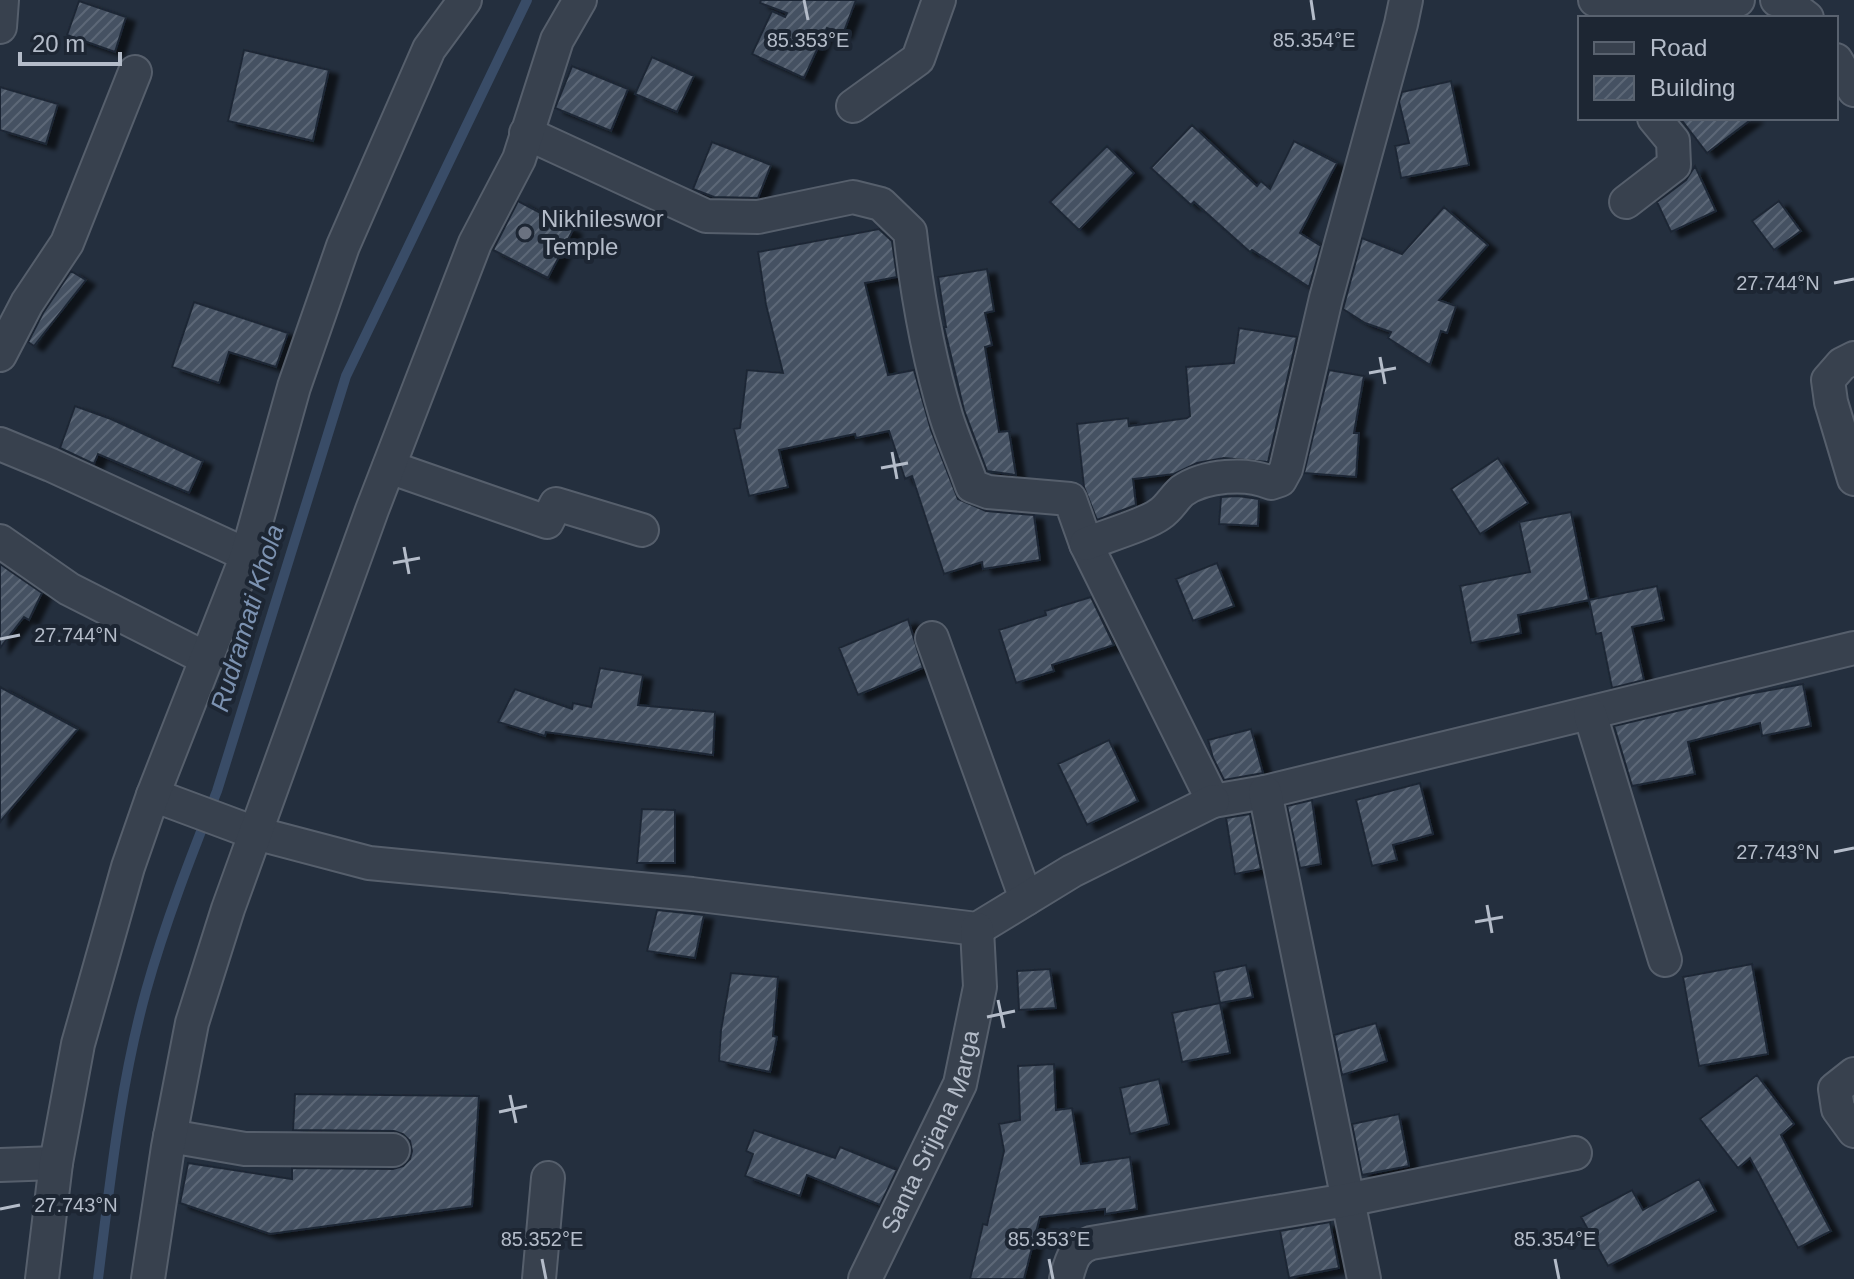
<svg xmlns="http://www.w3.org/2000/svg" width="1854" height="1279" font-family="Helvetica,sans-serif">
  <defs>
    <pattern id="building-hatch" width="6" height="6" patternUnits="userSpaceOnUse" patternTransform="scale(2)"><rect width="6" height="6" fill="#455162"/><path d="M-1 1l2-2M0 6l6-6M5 7l2-2" fill="none" stroke="#5d6877"/></pattern>
    <filter id="shadow"><feDropShadow dx="9" dy="5" stdDeviation="2" flood-color="#0009"/></filter>
  </defs>
  <rect width="100%" height="100%" fill="#242f3e"/>
  <g fill="none" stroke-linecap="round" stroke-linejoin="round">
    <path stroke="#394c67" stroke-width="10" d="M 98,1279 C 110,1183 120,1085 146,991 C 165,923 191,856 217,791 L 346,376 L 527,0"/>
  </g>
  <path fill="url(#building-hatch)" stroke="#1f2835" stroke-width="2" filter="url(#shadow)" d="M 761,0 L 856,0 L 843,34 L 827,28 L 804,78 L 752,54 L 772,11 L 785,17 L 787,13 L 760,3 Z
    M 79,1 L 126,17 L 115,52 L 67,35 Z
    M 244,50 L 329,70 L 313,141 L 228,121 Z
    M 652,57 L 694,76 L 677,112 L 635,94 Z
    M 572,66 L 628,89 L 611,131 L 555,108 Z
    M 1451,81 L 1469,165 L 1401,178 L 1395,146 L 1409,143 L 1399,102 L 1402,92 Z
    M 0,87 L 58,104 L 46,144 L 0,130 Z
    M 1680,118 L 1753,118 L 1707,153 Z
    M 1192,125 L 1257,186 L 1261,181 L 1270,189 L 1294,141 L 1337,163 L 1300,233 L 1321,246 L 1309,287 L 1252,250 L 1250,252 L 1194,202 L 1191,205 L 1151,168 Z
    M 712,142 L 771,165 L 758,198 L 714,197 L 693,189 Z
    M 1107,146 L 1134,173 L 1079,230 L 1050,202 Z
    M 1695,166 L 1716,211 L 1671,232 L 1657,202 L 1686,180 Z
    M 518,201 L 573,230 L 548,278 L 493,250 Z
    M 1779,201 L 1801,231 L 1774,250 L 1752,221 Z
    M 1444,207 L 1488,245 L 1439,300 L 1456,306 L 1447,333 L 1441,331 L 1430,365 L 1388,338 L 1391,332 L 1365,323 L 1343,309 L 1362,238 L 1402,254 Z
    M 879,229 L 892,241 L 897,277 L 865,283 L 888,375 L 914,370 L 931,430 L 958,499 L 986,511 L 1034,515 L 1040,560 L 983,569 L 982,562 L 944,574 L 912,476 L 905,479 L 889,431 L 856,438 L 855,434 L 779,450 L 788,487 L 749,496 L 734,429 L 740,428 L 747,370 L 783,373 L 766,305 L 758,252 Z
    M 987,269 L 994,311 L 985,313 L 992,345 L 985,347 L 999,432 L 1009,431 L 1016,475 L 987,471 L 964,410 L 944,327 L 946,327 L 938,277 Z
    M 71,271 L 86,280 L 34,346 L 28,342 L 43,313 Z
    M 194,302 L 288,333 L 276,367 L 229,352 L 219,383 L 172,367 Z
    M 1239,328 L 1297,337 L 1268,462 L 1224,458 L 1197,463 L 1174,474 L 1133,479 L 1136,505 L 1097,520 L 1084,487 L 1077,424 L 1128,418 L 1129,426 L 1187,418 L 1190,416 L 1186,367 L 1234,363 Z
    M 1329,370 L 1364,376 L 1354,433 L 1359,433 L 1356,477 L 1304,473 Z
    M 75,406 L 111,419 L 203,461 L 189,493 L 98,454 L 94,464 L 60,448 Z
    M 1498,458 L 1528,503 L 1480,534 L 1451,489 Z
    M 1238,496 L 1259,499 L 1258,526 L 1219,524 L 1221,497 Z
    M 1571,512 L 1589,600 L 1518,615 L 1521,633 L 1471,643 L 1460,586 L 1530,572 L 1519,522 Z
    M 1217,563 L 1234,606 L 1193,621 L 1176,579 Z
    M 0,564 L 42,593 L 29,620 L 24,617 L 0,648 Z
    M 1657,586 L 1664,620 L 1632,627 L 1644,680 L 1612,688 L 1601,633 L 1596,634 L 1589,600 Z
    M 1091,597 L 1114,645 L 1052,665 L 1054,671 L 1016,683 L 999,630 L 1046,615 L 1045,611 Z
    M 908,619 L 923,668 L 858,695 L 839,648 Z
    M 600,668 L 643,675 L 638,705 L 715,712 L 713,755 L 546,732 L 545,736 L 498,722 L 515,689 L 572,709 L 573,703 L 591,707 Z
    M 1803,684 L 1811,726 L 1762,736 L 1760,723 L 1688,742 L 1695,774 L 1632,786 L 1614,726 L 1748,694 Z
    M 0,687 L 78,729 L 0,822 Z
    M 1251,729 L 1263,773 L 1224,780 L 1213,758 L 1208,740 Z
    M 1109,740 L 1138,801 L 1087,825 L 1058,764 Z
    M 1420,783 L 1433,834 L 1393,845 L 1397,860 L 1372,866 L 1356,800 Z
    M 1312,800 L 1321,864 L 1300,868 L 1287,806 Z
    M 642,809 L 675,810 L 675,863 L 637,863 Z
    M 1250,814 L 1261,869 L 1235,874 L 1226,818 Z
    M 657,910 L 704,915 L 695,958 L 647,951 Z
    M 1752,964 L 1768,1054 L 1699,1066 L 1683,977 Z
    M 1246,965 L 1253,997 L 1220,1003 L 1214,972 Z
    M 1050,969 L 1056,1008 L 1019,1010 L 1017,971 Z
    M 731,973 L 778,977 L 773,1036 L 777,1037 L 770,1072 L 719,1061 L 721,1030 Z
    M 1220,1003 L 1230,1053 L 1182,1062 L 1172,1013 Z
    M 1376,1023 L 1387,1061 L 1342,1075 L 1334,1035 Z
    M 1054,1064 L 1056,1110 L 1072,1108 L 1081,1164 L 1130,1157 L 1137,1209 L 1105,1214 L 1105,1209 L 1040,1217 L 1024,1279 L 970,1279 L 983,1224 L 987,1225 L 1004,1151 L 999,1124 L 1020,1120 L 1018,1066 Z
    M 1757,1075 L 1794,1124 L 1781,1135 L 1831,1231 L 1798,1248 L 1750,1158 L 1738,1168 L 1700,1119 Z
    M 1159,1079 L 1169,1124 L 1130,1134 L 1120,1088 Z
    M 295,1094 L 479,1096 L 472,1206 L 270,1234 L 180,1203 L 188,1163 L 292,1179 L 292,1168 L 393,1169 L 403,1166 L 410,1159 L 412,1151 L 410,1141 L 403,1134 L 394,1131 L 293,1130 Z
    M 1399,1114 L 1409,1166 L 1362,1175 L 1352,1124 Z
    M 754,1130 L 835,1158 L 840,1147 L 897,1170 L 880,1205 L 807,1175 L 800,1196 L 745,1176 L 753,1154 L 746,1151 Z
    M 1699,1179 L 1716,1211 L 1608,1266 L 1581,1217 L 1632,1190 L 1643,1210 Z
    M 1330,1222 L 1339,1268 L 1289,1278 L 1280,1231 Z"/>
  <g fill="none" stroke-linecap="round" stroke-linejoin="round">
    <defs>
      <g id="minor">
        <path d="M 1595,0 L 1616,7 L 1738,0"/>
        <path d="M 1777,0 L 1785,1 L 1807,18"/>
        <path d="M 0,27 L 2,0"/>
        <path d="M 1836,60 L 1854,90"/>
        <path d="M 853,106 L 918,59 L 939,0"/>
        <path d="M 526,133 L 706,216 L 758,217 L 853,197 L 881,204 L 910,232 C 917,294 928,356 946,416 C 953,439 964,462 972,486 L 988,492 L 1070,499 L 1086,544 L 1213,801 L 1265,792 L 1854,648"/>
        <path d="M 1626,202 L 1674,165 L 1673,141 L 1654,118"/>
        <path d="M 0,355 L 27,303 L 67,243 L 135,72"/>
        <path d="M 1854,358 L 1842,364 L 1828,380 L 1831,402 L 1854,479"/>
        <path d="M 0,444 L 51,465 L 247,555"/>
        <path d="M 389,467 L 547,522 L 556,504 L 642,530"/>
        <path d="M 0,541 L 69,589 L 207,659"/>
        <path d="M 1086,544 C 1103,537 1147,524 1160,514 C 1169,508 1174,498 1182,491 C 1205,475 1247,472 1271,483 L 1280,480 L 1286,469 L 1326,298 L 1401,24 L 1406,0"/>
        <path d="M 932,638 L 1026,899"/>
        <path d="M 1590,714 L 1665,960"/>
        <path d="M 1265,792 L 1364,1279"/>
        <path d="M 153,795 L 255,833 L 369,863 L 692,894 L 977,929 L 1072,871 L 1213,801"/>
        <path d="M 1854,1074 L 1835,1089 L 1838,1109 L 1854,1131"/>
        <path d="M 170,1136 L 245,1149 L 393,1150"/>
        <path d="M 0,1165 L 56,1163"/>
        <path d="M 42,1279 L 56,1163 L 78,1044 L 128,867 L 153,795 L 247,555 L 294,387 L 343,246 L 429,49 L 465,0"/>
        <path d="M 148,1279 L 168,1147 L 192,1023 L 228,909 L 372,510 L 475,243 L 519,159 L 557,40 L 580,0"/>
        <path d="M 539,1279 L 548,1178"/>
        <path id="s1" d="M 865,1279 L 960,1084 L 980,987 L 977,929"/>
        <path d="M 1066,1279 C 1071,1262 1073,1249 1091,1243 L 1347,1200 L 1575,1153"/>
      </g>
    </defs>
    <use href="#minor" stroke="#565f6c" stroke-width="36"/>
    <use href="#minor" stroke="#38414e" stroke-width="32"/>
  </g>
  <path fill="none" stroke="#b4bcc9" stroke-width="3" d="M 804,0 L 808,20M 1311,0 L 1314,20M 1834,283 L 1854,279M 1380,357 L 1385,384M 1369,373 L 1396,368M 892,452 L 897,479M 881,468 L 908,463M 404,547 L 409,574M 393,563 L 420,558M 0,639 L 20,635M 1834,852 L 1854,848M 1487,905 L 1492,933M 1475,922 L 1503,917M 998,1000 L 1004,1028M 987,1017 L 1015,1011M 510,1095 L 516,1123M 499,1112 L 527,1106M 0,1209 L 20,1205M 542,1259 L 546,1279M 1049,1259 L 1053,1279M 1555,1259 L 1559,1279"/>
  <circle fill="#6b7280" stroke="#1d2633" stroke-width="3" cx="525" cy="233" r="8"/>
  <g text-anchor="middle" stroke-width="8" stroke-linejoin="round" paint-order="stroke">
    <g font-size="24" fill="#b4bcc9" stroke="#1d2633" text-anchor="start">
      <text x="541" y="227">Nikhileswor<tspan x="541" dy="28">Temple</tspan></text>
    </g>
    <g font-size="24" fill="#b4bcc9" stroke="#1d2633">
      <text dy="8" stroke="none"><textPath href="#s1" startOffset="162">Santa Srijana Marga</textPath></text>
    </g>
    <g font-size="26" font-style="italic" fill="#7c92b1" stroke="#1d2633">
      <text transform="translate(247 618) rotate(-73)" y="9">Rudramati Khola</text>
    </g>
  </g>
  <g font-size="20" text-anchor="middle" fill="#b4bcc9" stroke="#1d2633" stroke-width="8" stroke-linejoin="round" paint-order="stroke">
    <text x="808" y="47">85.353°E</text>
    <text x="1314" y="47">85.354°E</text>
    <text x="1778" y="290">27.744°N</text>
    <text x="76" y="642">27.744°N</text>
    <text x="1778" y="859">27.743°N</text>
    <text x="76" y="1212">27.743°N</text>
    <text x="542" y="1246">85.352°E</text>
    <text x="1049" y="1246">85.353°E</text>
    <text x="1555" y="1246">85.354°E</text>
  </g>
  <rect x="1578" y="16" width="260" height="104" fill="#1d2633" stroke="#59626f" stroke-width="2"/>
  <rect x="1594" y="42" width="40" height="12" fill="#38414e" stroke="#59626f" stroke-width="2"/>
  <text x="1650" y="56" font-size="24" fill="#b4bcc9">Road</text>
  <rect x="1594" y="76" width="40" height="24" fill="url(#building-hatch)" stroke="#59626f" stroke-width="2"/>
  <text x="1650" y="96" font-size="24" fill="#b4bcc9">Building</text>
  <path d="M20 52v12h100v-12" fill="none" stroke="#b4bcc9" stroke-width="4"/>
  <text x="32" y="52" font-size="24" fill="#b4bcc9" stroke="#1d2633" stroke-width="6" paint-order="stroke">20 m</text>
</svg>
